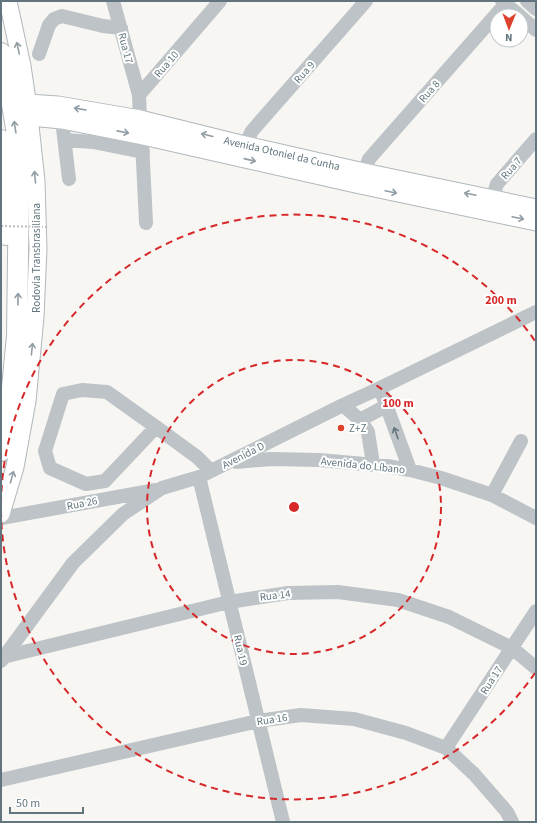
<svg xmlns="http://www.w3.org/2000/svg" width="537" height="823" font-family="'Source Sans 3',sans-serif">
  <rect width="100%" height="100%" fill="#f7f6f3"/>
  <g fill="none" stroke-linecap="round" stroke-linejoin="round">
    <defs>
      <path id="major" d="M 28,103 L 58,105 L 140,119 L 245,145 L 364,172 L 536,208
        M 30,117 L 62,120 L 143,136 L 360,185 L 536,222
        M 1,514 L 15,467 L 27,401 L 35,317 L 38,249 L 36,181 L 28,107 L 22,66 L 8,1"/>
      <path id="highway" d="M 1,53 L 9,87 L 17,134 L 19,182 L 17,336 L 10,408 L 1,451
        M 1,140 L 5,192 L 6,235"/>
    </defs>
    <use href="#major" stroke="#b1b7ba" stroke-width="19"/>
    <use href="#highway" stroke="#b1b6b9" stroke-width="22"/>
    <path stroke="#bdc3c6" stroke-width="14" d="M 113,1 L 139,95
      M 502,1 L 520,16
      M 527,1 L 536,9
      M 521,17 L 536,30
      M 39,54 L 49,25 L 54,19 L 62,16 L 103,26 L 121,28
      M 62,120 L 69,179
      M 65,140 L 93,142 L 143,152
      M 245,145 L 252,131 L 366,1
      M 361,181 L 369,159 L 508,1
      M 492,199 L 497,184 L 536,139
      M 146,223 L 142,141 L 143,136 L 140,119 L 139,95 L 220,1
      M 380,388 L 410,470
      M 343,405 L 360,420 L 368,432 L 373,464
      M 360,420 L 386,406
      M 156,427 L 105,481 L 86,484 L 50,468 L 45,451 L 63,394 L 82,390 L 107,392 L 156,427 L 197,457 L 211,471
      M 236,462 L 271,459 L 319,460 L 387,466 L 410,470 L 441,478 L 492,495 L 536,518
      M 199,477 L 283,822
      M 492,495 L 521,441
      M 1,518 L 156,490
      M 3,657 L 229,602 L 288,593 L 338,592 L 398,600 L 449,617 L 512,648 L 536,668
      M 1,661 L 73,563 L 123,514 L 162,488 L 199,477 L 343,405 L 380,388 L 536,312
      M 446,748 L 536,611
      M 1,780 L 258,721 L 301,715 L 354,719 L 406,733 L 446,748 L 474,774 L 507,812 L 512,822"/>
    <use href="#major" stroke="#fff" stroke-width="17"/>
    <use href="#highway" stroke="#fff" stroke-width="20"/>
    <path stroke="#b8bcbe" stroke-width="2" stroke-dasharray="2 2" stroke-linecap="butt" d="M 1,226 L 49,227"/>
  </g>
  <defs><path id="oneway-shaft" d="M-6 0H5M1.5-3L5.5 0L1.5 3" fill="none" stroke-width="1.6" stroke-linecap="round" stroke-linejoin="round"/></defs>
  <g stroke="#919ea5">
    <use href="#oneway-shaft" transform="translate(18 48) rotate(-102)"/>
    <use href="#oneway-shaft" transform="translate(80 109) rotate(-170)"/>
    <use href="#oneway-shaft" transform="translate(15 127) rotate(-99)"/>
    <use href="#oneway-shaft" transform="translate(123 132) rotate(11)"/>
    <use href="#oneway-shaft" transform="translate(207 135) rotate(-166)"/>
    <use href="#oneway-shaft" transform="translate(250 160) rotate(13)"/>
    <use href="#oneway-shaft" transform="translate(35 177) rotate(-95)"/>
    <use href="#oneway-shaft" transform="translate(391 192) rotate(12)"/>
    <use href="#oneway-shaft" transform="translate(470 194) rotate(-168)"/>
    <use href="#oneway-shaft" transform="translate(518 218) rotate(12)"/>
    <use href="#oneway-shaft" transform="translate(18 299) rotate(-89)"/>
    <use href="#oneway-shaft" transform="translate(32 349) rotate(-84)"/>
    <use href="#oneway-shaft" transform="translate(12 477) rotate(-74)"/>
  </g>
  <use stroke="#62757e" href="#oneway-shaft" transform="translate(396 433) rotate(-110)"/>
  <g fill="none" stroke="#d62828" stroke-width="2" stroke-dasharray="7 5">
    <circle cx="294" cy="507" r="147"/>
    <path d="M535 673A293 293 0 0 1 1 510M1 504A293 293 0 0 1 535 341"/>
  </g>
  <circle fill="#de422c" stroke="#fff" stroke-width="1.5" cx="341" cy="428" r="4"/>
  <g text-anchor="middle" stroke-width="4" stroke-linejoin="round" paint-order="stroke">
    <g font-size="11" fill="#62757e" stroke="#fff">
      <text transform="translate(126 48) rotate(75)" y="4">Rua 17</text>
      <text transform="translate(166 64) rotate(-49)" y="4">Rua 10</text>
      <text transform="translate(304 72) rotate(-49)" y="4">Rua 9</text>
      <text transform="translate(429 91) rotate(-49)" y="4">Rua 8</text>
      <text transform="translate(282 153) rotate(13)" y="4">Avenida Otoniel da Cunha</text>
      <text transform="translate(511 168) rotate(-49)" y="4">Rua 7</text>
      <text transform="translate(36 258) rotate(-90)" y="4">Rodovia Transbrasiliana</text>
      <text transform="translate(243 455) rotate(-27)" y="4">Avenida D</text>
      <text transform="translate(363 465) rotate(6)" y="4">Avenida do Líbano</text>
      <text transform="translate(82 503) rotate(-11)" y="4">Rua 26</text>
      <text transform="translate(275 595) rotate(-7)" y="4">Rua 14</text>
      <text transform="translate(241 650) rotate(77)" y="4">Rua 19</text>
      <text transform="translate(491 680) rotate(-57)" y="4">Rua 17</text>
      <text transform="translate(272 719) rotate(-9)" y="4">Rua 16</text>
    </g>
    <g font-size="11" fill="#62757e" stroke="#fff" text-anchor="start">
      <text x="349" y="432">Z+Z</text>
    </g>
  </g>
  <circle cx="294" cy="507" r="6" fill="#d62828" stroke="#fff" stroke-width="2"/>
  <g font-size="12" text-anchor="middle" font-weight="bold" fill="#d62828" stroke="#fff" stroke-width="4" stroke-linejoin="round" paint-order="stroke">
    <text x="501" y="304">200 m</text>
    <text x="398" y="407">100 m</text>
  </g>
  <rect width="537" height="823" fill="none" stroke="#62757e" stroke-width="4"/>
  <g transform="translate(509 28) rotate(181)"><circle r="19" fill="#ffffff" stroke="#c0c8cb"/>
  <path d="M0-3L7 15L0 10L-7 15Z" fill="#de422c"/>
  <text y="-6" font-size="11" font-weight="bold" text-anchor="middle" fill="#62757e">N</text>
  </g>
  <path d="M10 807v6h73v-6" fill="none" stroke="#62757e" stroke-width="2"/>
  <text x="16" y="807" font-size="12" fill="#62757e" stroke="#ffffff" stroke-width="3" paint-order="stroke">50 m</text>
</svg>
